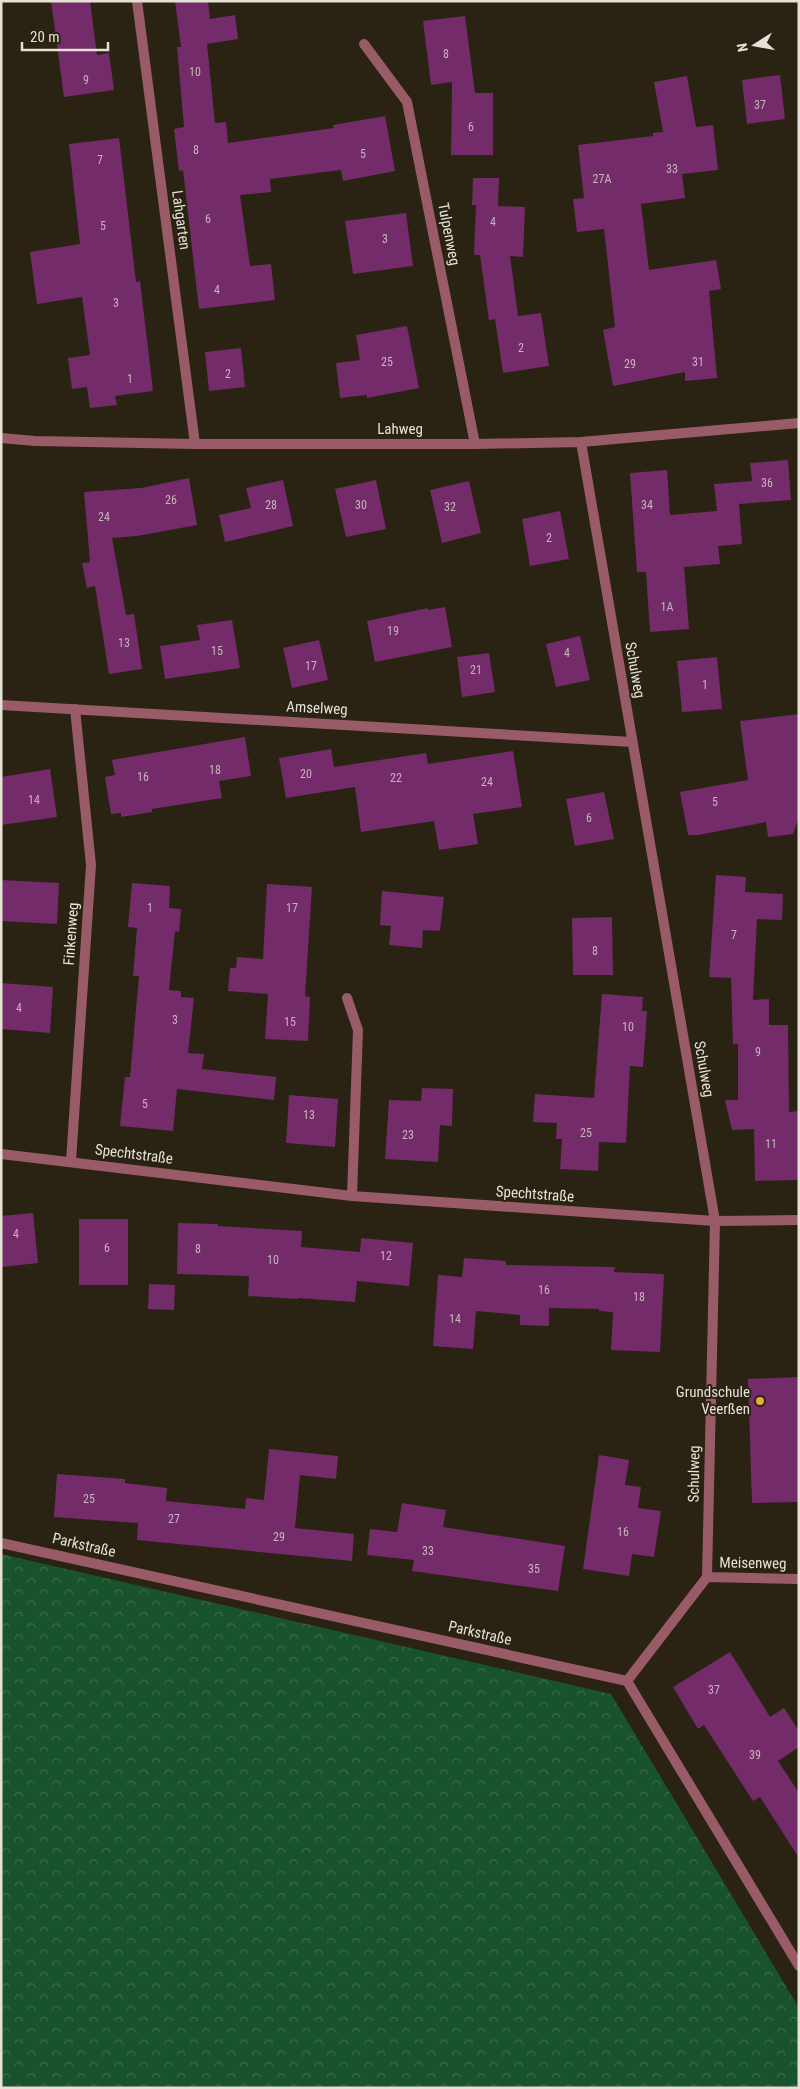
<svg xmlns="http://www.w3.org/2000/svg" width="800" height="2089" font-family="'Roboto Condensed',sans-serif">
  <defs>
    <pattern id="forest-crowns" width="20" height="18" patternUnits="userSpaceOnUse" patternTransform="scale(1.25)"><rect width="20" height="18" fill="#19532d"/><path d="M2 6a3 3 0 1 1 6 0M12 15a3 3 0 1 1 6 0" fill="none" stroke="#3a6b4b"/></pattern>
  </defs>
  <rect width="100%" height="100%" fill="#2a2213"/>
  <path fill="url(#forest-crowns)" d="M 1,1554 L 611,1694 L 799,2008 L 799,2088 L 1,2088 Z"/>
  <path fill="#732c69" d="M 51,1 L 90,1 L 97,55 L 109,53 L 114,90 L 64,97 Z
    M 175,1 L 208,1 L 210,19 L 235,15 L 238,39 L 207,44 L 215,123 L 226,122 L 228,143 L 334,128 L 333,125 L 385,116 L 395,171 L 343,181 L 341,170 L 270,179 L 271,192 L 240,195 L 250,266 L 271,264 L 275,300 L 199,309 L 183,170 L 179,171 L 174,129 L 184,127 L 177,47 L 181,47 Z
    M 465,16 L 475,93 L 493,93 L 493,155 L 451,155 L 452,82 L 431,85 L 423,21 Z
    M 780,75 L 785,119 L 747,124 L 742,80 Z
    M 687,76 L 696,127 L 713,125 L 718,170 L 682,174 L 685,198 L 641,204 L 649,270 L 716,260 L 721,289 L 709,291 L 717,378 L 685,381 L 685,372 L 613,386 L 603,330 L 615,327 L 604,229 L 577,232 L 573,199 L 584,198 L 578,145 L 653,136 L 653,133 L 663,132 L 654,82 Z
    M 119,138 L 136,282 L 140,281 L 153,391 L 115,396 L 117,405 L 90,408 L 87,387 L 72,389 L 68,358 L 90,355 L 82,297 L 37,304 L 30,252 L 80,244 L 69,144 Z
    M 473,178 L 499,178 L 498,206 L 525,207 L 523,257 L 510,256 L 518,316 L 541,313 L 549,366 L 503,373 L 495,319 L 489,320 L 480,255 L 474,255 L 476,205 L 472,205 Z
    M 406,213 L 413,266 L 353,274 L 345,221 Z
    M 407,326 L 419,388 L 367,398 L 367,395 L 340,398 L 336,363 L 360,360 L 356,335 Z
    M 241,348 L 245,387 L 209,391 L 205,352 Z
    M 788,460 L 791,500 L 739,504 L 742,544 L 718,546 L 720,564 L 684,567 L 689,629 L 650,632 L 646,572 L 637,572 L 630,473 L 667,470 L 670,515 L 717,511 L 714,484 L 752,481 L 750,463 Z
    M 189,478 L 197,525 L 137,536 L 112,538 L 126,615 L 134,614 L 142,669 L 109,674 L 95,586 L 87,588 L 82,563 L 90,562 L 84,492 L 141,488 Z
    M 283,480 L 293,526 L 225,542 L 219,515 L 251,508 L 246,488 Z
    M 376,480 L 386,529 L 346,537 L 335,489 Z
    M 469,481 L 481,533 L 442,543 L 430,490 Z
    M 560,511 L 569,559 L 530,566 L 522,519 Z
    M 445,607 L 452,647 L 375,662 L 367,621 L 428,608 L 428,610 Z
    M 232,620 L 240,668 L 165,679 L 160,646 L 200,640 L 197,625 Z
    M 580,636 L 590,680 L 556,687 L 546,644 Z
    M 319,640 L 328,680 L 292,688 L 283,648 Z
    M 489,653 L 495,692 L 462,697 L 457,657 Z
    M 717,657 L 722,709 L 682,712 L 677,661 Z
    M 799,714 L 799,817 L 793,834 L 768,837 L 766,822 L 698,835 L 688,835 L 680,792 L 748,780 L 740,721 Z
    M 245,737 L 251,776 L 219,781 L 222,798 L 152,809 L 152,812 L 121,817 L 121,813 L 111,814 L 105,777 L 115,775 L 112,760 Z
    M 331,749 L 334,767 L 426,753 L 428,764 L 513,751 L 522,807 L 473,814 L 478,844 L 439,850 L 434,821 L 361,832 L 355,787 L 286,798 L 279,758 Z
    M 50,769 L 57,817 L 1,825 L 1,777 Z
    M 604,792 L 614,839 L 575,846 L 566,799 Z
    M 716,875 L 746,877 L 745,892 L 783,894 L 782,920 L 757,919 L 753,1000 L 769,999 L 769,1025 L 788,1025 L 789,1112 L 798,1111 L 799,1180 L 755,1181 L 754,1129 L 732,1130 L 725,1100 L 738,1100 L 738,1044 L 733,1044 L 731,978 L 709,977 Z
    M 1,880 L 59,883 L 57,924 L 1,921 Z
    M 132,883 L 170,886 L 169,908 L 181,909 L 179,932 L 175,931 L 169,990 L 181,991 L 181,997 L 194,998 L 188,1053 L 204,1054 L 202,1069 L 276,1077 L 274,1100 L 177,1089 L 173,1131 L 120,1126 L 125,1077 L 130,1077 L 139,976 L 133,976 L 137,928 L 128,927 Z
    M 267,884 L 312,887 L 305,996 L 310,997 L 308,1041 L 265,1039 L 268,994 L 228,991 L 230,968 L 236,968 L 237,957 L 263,959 Z
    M 382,891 L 444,897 L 440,931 L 423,930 L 422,948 L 389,945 L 391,926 L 380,925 Z
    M 612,917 L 613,975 L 573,975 L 572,918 Z
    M 1,983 L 53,987 L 50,1033 L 1,1029 Z
    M 602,994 L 643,997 L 642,1011 L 647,1011 L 643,1067 L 630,1066 L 626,1143 L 599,1142 L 598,1171 L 560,1169 L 562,1139 L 556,1139 L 557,1123 L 533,1122 L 535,1094 L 594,1098 Z
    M 422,1088 L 453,1089 L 452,1126 L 440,1125 L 438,1162 L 385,1159 L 389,1100 L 421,1101 Z
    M 289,1095 L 338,1099 L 335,1147 L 286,1143 Z
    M 33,1213 L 38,1263 L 1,1267 L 1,1216 Z
    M 79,1219 L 128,1219 L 128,1285 L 79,1285 Z
    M 178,1223 L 218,1224 L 218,1226 L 302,1231 L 301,1247 L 360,1252 L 361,1238 L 413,1243 L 409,1286 L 357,1281 L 355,1302 L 298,1298 L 298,1299 L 248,1296 L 249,1276 L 177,1274 Z
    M 464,1258 L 506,1261 L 506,1265 L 615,1267 L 614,1272 L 664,1274 L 660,1352 L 611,1350 L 613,1312 L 599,1311 L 599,1309 L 549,1308 L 549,1326 L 520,1325 L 520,1315 L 476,1311 L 473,1349 L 433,1346 L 438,1275 L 462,1277 Z
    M 149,1284 L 175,1285 L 174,1310 L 148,1309 Z
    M 799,1377 L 799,1502 L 752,1503 L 748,1379 Z
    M 269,1449 L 338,1456 L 336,1479 L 300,1475 L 295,1528 L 354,1534 L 352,1561 L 137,1540 L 138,1523 L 54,1517 L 57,1474 L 125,1479 L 125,1483 L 167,1488 L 166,1501 L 245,1509 L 246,1498 L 264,1500 Z
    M 599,1455 L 629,1460 L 625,1485 L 641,1487 L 638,1508 L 661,1511 L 654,1557 L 632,1554 L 629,1576 L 583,1569 Z
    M 402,1503 L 446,1510 L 443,1527 L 565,1546 L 558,1591 L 412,1571 L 414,1560 L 367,1555 L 370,1529 L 397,1532 Z
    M 730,1652 L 770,1717 L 784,1708 L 799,1731 L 799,1747 L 778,1761 L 799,1793 L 799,1858 L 760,1797 L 753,1801 L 704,1725 L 698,1729 L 673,1687 Z"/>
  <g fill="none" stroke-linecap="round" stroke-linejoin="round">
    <path stroke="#9a5b68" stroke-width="10" d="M 137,1 L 195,444
      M 364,44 L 407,102 L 475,444
      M 1,438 L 35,441 L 195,444 L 475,444 L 581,442 L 799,423
      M 581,442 L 715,1221 L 707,1577 L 627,1681
      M 1,705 L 632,742
      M 347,998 L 358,1030 L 352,1196
      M 1,1154 L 352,1196 L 715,1221 L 799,1220
      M 71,1161 L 91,865 L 75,709
      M 1,1543 L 627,1681 L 799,1966
      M 707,1577 L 799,1579"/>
  </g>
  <circle fill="#e7ac36" stroke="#2a2213" stroke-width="2" cx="760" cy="1401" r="5"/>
  <g text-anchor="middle" stroke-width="4" stroke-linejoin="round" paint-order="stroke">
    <g font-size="12" fill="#c9b4bc">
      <text x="446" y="58">8</text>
      <text x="195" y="76">10</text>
      <text x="86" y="84">9</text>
      <text x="760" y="109">37</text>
      <text x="471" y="131">6</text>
      <text x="196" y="154">8</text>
      <text x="363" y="158">5</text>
      <text x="100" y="164">7</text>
      <text x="672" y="173">33</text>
      <text x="602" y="183">27A</text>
      <text x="208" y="223">6</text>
      <text x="493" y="226">4</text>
      <text x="103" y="230">5</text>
      <text x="385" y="243">3</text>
      <text x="217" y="294">4</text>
      <text x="116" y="307">3</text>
      <text x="521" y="352">2</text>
      <text x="387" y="366">25</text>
      <text x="698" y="366">31</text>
      <text x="630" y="368">29</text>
      <text x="228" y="378">2</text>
      <text x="130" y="383">1</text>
      <text x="767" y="487">36</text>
      <text x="171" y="504">26</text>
      <text x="271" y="509">28</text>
      <text x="361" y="509">30</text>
      <text x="647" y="509">34</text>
      <text x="450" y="511">32</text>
      <text x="104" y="521">24</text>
      <text x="549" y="542">2</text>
      <text x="667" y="611">1A</text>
      <text x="393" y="635">19</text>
      <text x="124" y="647">13</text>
      <text x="217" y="655">15</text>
      <text x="567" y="657">4</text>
      <text x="311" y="670">17</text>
      <text x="476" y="674">21</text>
      <text x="705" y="689">1</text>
      <text x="215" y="774">18</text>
      <text x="306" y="778">20</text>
      <text x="143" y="781">16</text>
      <text x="396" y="782">22</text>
      <text x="487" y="786">24</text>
      <text x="34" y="804">14</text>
      <text x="715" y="806">5</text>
      <text x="589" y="822">6</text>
      <text x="150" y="912">1</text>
      <text x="292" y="912">17</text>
      <text x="734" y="939">7</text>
      <text x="595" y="955">8</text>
      <text x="19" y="1012">4</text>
      <text x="175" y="1024">3</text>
      <text x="290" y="1026">15</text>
      <text x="628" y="1031">10</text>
      <text x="758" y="1056">9</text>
      <text x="145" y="1108">5</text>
      <text x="309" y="1119">13</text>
      <text x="586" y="1137">25</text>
      <text x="408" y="1139">23</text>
      <text x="771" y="1148">11</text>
      <text x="16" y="1238">4</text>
      <text x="107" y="1252">6</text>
      <text x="198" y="1253">8</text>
      <text x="386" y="1260">12</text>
      <text x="273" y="1264">10</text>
      <text x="544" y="1294">16</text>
      <text x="639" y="1301">18</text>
      <text x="455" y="1323">14</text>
      <text x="89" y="1503">25</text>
      <text x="174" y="1523">27</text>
      <text x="623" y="1536">16</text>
      <text x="279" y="1541">29</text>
      <text x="428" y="1555">33</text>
      <text x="534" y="1573">35</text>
      <text x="714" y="1694">37</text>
      <text x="755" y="1759">39</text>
    </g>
    <g font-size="15" fill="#e6e1d7" stroke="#2a2213">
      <text transform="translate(181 220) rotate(82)" y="5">Lahgarten</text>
      <text transform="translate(449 234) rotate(79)" y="5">Tulpenweg</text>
      <text x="400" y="434">Lahweg</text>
      <text transform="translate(635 670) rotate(80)" y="5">Schulweg</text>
      <text transform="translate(317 708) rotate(3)" y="5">Amselweg</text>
      <text transform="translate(71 934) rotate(-86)" y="5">Finkenweg</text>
      <text transform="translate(704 1069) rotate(80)" y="5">Schulweg</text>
      <text transform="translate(134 1154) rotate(7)" y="5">Spechtstraße</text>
      <text transform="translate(535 1194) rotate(4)" y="5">Spechtstraße</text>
      <text transform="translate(694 1474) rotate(-89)" y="5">Schulweg</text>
      <text transform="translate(84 1545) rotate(13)" y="5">Parkstraße</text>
      <text transform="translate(753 1563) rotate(1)" y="5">Meisenweg</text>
      <text transform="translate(480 1633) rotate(13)" y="5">Parkstraße</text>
    </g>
    <g font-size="15" fill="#e6e1d7" stroke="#2a2213" text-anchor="end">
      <text x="750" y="1397">Grundschule<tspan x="750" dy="17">Veerßen</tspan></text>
    </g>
  </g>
  <rect width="800" height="2089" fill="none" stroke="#e6e1d7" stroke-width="5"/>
  <g transform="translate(755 45) rotate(259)" stroke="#2a2213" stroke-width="4" paint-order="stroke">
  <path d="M0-4L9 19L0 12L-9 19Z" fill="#e6e1d7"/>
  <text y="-8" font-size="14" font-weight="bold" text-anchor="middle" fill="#e6e1d7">N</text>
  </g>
  <path d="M22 42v8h86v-8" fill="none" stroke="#e6e1d7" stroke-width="2.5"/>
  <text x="30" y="42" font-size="15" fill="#e6e1d7" stroke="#2a2213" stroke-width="4" paint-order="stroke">20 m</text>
</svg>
